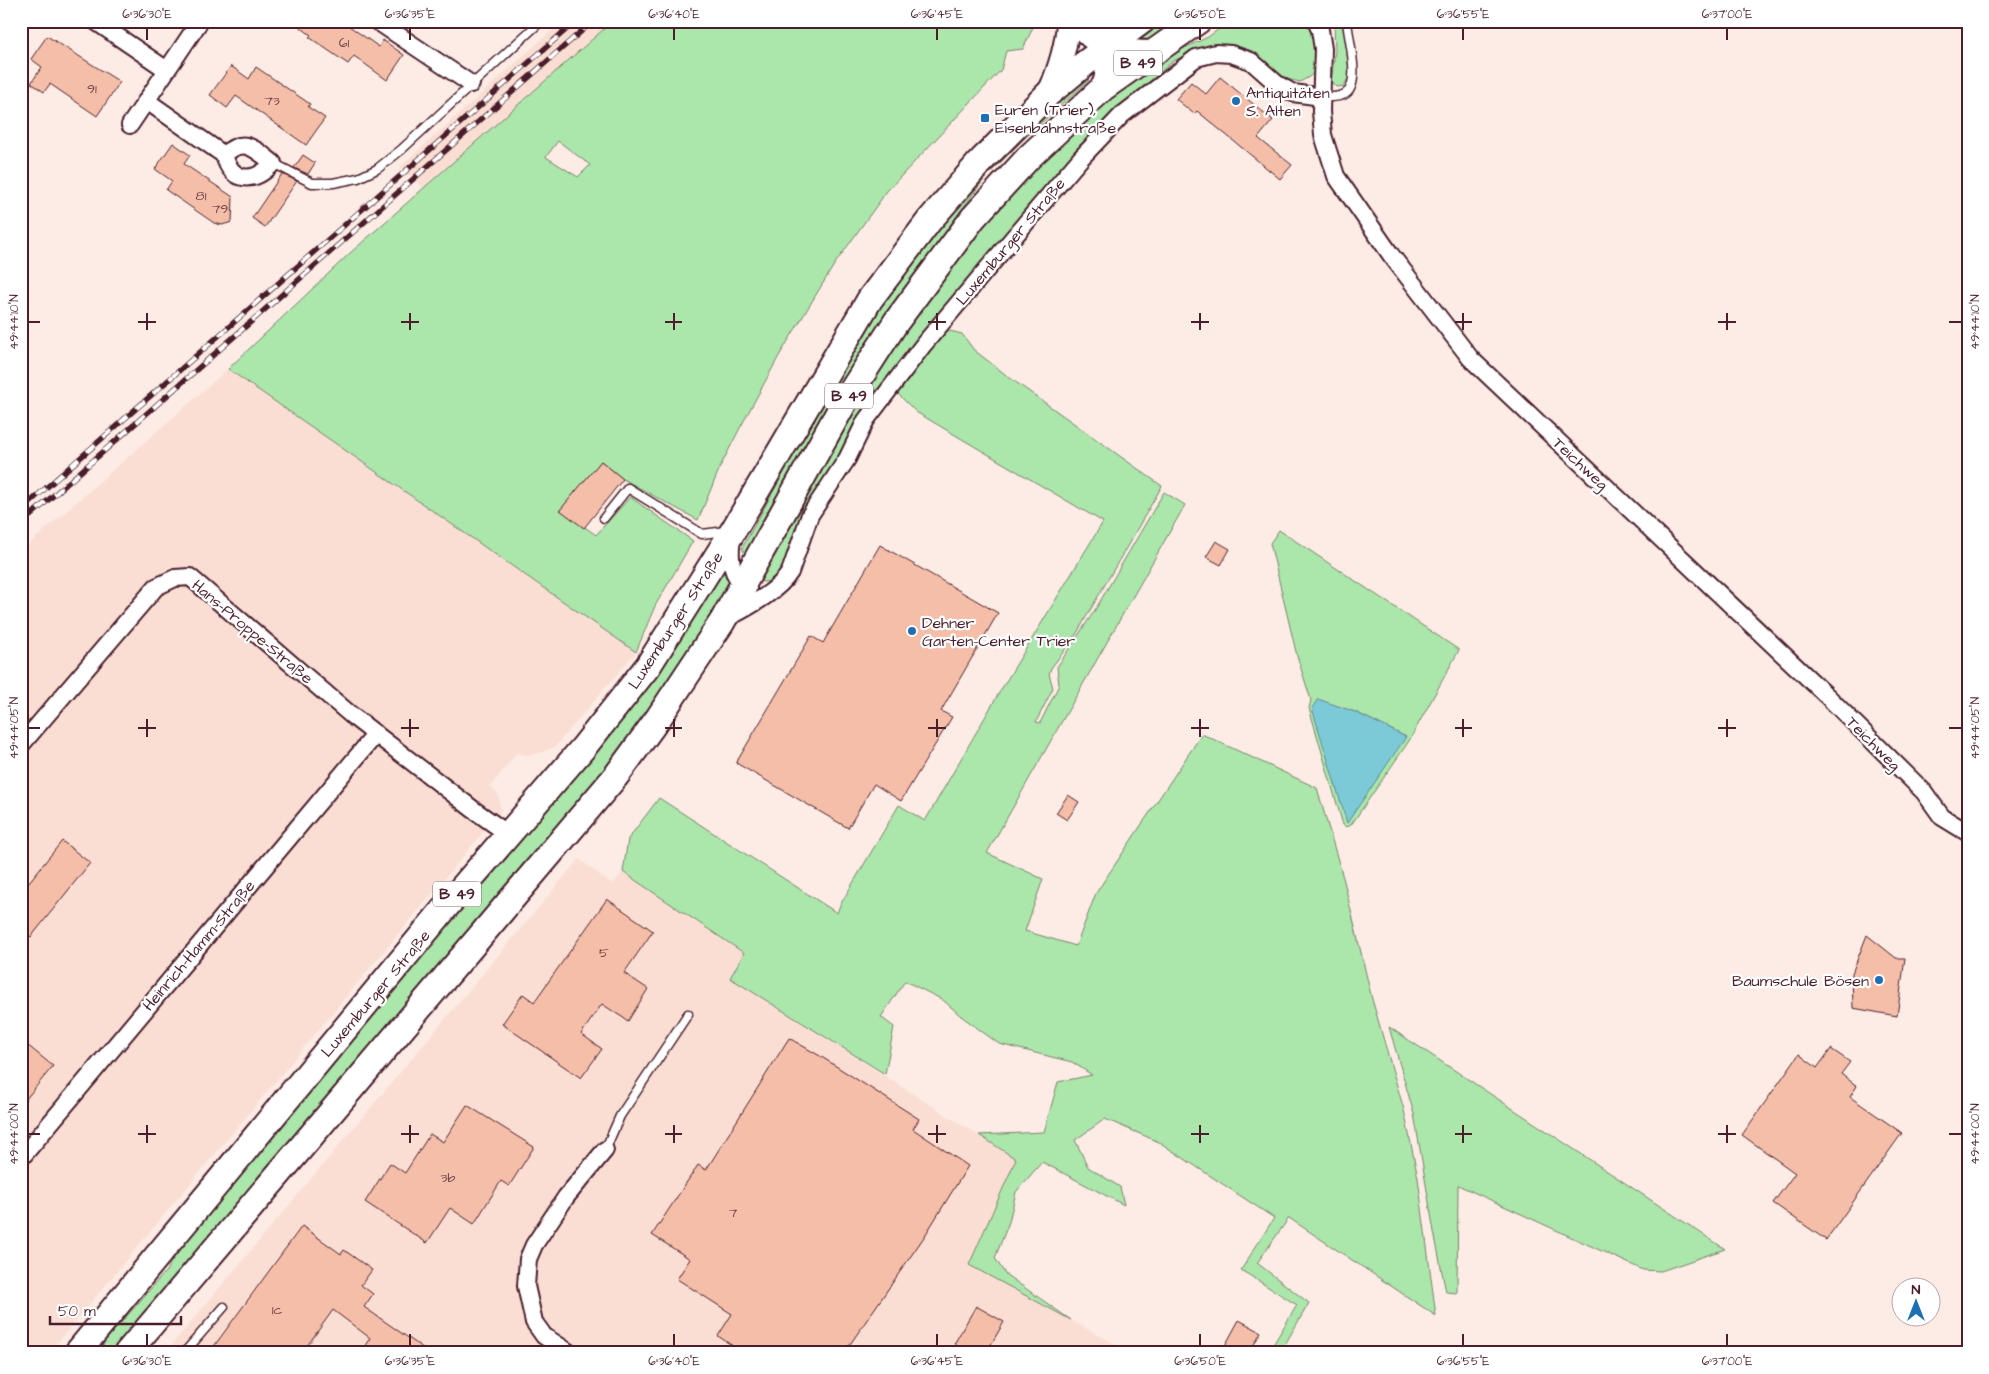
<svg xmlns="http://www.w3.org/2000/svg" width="1989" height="1374" font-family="'Architects Daughter',sans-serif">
  <rect width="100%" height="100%" fill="#fcece5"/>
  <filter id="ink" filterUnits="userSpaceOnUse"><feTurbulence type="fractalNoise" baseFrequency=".02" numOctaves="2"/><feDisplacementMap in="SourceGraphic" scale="10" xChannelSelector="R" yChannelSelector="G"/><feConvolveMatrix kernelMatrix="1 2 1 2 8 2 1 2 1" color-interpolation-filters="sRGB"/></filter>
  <g filter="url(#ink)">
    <path fill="#faded3" d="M 562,21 L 613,21 L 425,189 L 400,167 Z
      M 228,369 L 636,652 L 555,747 L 537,754 L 525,755 L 517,753 L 490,787 L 498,794 L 501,811 L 49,1353 L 21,1353 L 21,551 Z
      M 579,859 L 612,884 L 623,872 L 744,953 L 730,978 L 1016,1159 L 969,1265 L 1132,1353 L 165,1353 Z"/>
    <path fill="#abe6ab" stroke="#7a826b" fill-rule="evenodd" d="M 613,21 L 1034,21 L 1035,23 L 1023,49 L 1006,51 L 1001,70 L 887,191 L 834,265 L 779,356 L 740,428 L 721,465 L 698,520 L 623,479 L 601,461 L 561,510 L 596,535 L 630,497 L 693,541 L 655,606 L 636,652 L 228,369 L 349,254 ZM 558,141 L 590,165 L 578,177 L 546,157 Z
      M 1156,21 L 1182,21 L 1152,42 L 1134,43 L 1136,35 Z
      M 1230,21 L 1306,21 C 1313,35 1323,57 1314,72 C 1311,77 1305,79 1300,82 L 1287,79 L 1249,50 L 1226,46 L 1205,47 L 1173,61 L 1090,134 L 938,314 L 863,407 L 846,444 L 806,510 L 782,568 L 773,581 L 763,582 L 756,579 L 871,374 L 962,245 L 1066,136 L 1121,90 L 1163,58 L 1208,37 Z
      M 1334,21 L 1342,21 L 1351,73 L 1344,86 L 1337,87 L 1331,82 L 1335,51 Z
      M 1085,74 L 1089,80 L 1026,137 L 986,177 L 960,212 L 946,235 L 899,296 L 859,359 L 747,551 L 744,552 L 742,548 L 788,465 L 794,443 L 864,321 L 981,171 Z
      M 946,330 L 962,334 L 974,350 L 1010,378 L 1162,486 L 1074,638 L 1051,668 L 1049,674 L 1053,688 L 1036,722 L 1040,723 L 1059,685 L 1057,667 L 1095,610 L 1164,492 L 1185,505 L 987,853 L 1043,879 L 1025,931 L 1076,946 L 1096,893 L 1202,734 L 1317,788 L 1344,881 L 1372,999 L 1404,1110 L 1418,1178 L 1436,1316 L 1289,1218 L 1257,1263 L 1309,1303 L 1280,1353 L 1268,1353 L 1297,1305 L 1241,1270 L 1274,1218 L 1159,1142 L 1105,1119 L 1075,1140 L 1088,1167 L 1120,1187 L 1124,1205 L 1042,1162 L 1016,1192 L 1009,1222 L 995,1258 L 1005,1274 L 1071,1320 L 969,1265 L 1016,1159 L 979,1135 L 1044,1132 L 1058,1082 L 1092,1075 L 1072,1062 L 999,1044 L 961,1016 L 943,1000 L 905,981 L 881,1017 L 894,1027 L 885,1074 L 730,978 L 744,953 L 623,872 L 628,839 L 659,798 L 837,913 L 840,905 L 899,805 L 925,821 L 999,693 L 1103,522 L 916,412 L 897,393 Z
      M 1279,530 L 1459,650 L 1409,741 L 1351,825 L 1347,827 L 1343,825 L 1309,708 L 1311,700 L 1297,656 L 1270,543 ZM 1318,700 L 1355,712 L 1406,737 Z
      M 724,561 L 729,584 L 664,693 L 633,735 L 564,819 L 115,1353 L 98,1353 L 106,1340 L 166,1271 L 189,1232 Z
      M 1389,1027 L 1725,1249 L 1661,1271 L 1643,1270 L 1458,1185 L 1457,1293 L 1446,1292 L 1434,1232 L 1414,1114 Z"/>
    <path fill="#7bcad8" stroke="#678693" d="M 1318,699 L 1355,712 L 1406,737 L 1347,823 L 1312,708 Z"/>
    <path fill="#f5bea9" stroke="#4a1f2b" d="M 292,21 L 342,21 L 379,47 L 383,40 L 404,55 L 387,80 L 354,56 L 348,64 L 309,37 L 311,35 Z
      M 47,36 L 120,82 L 97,116 L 50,84 L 44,92 L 31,83 L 42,67 L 31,59 Z
      M 231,66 L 249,79 L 256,67 L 310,104 L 308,107 L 325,118 L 306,145 L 236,96 L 227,108 L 210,95 Z
      M 1220,77 L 1273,120 L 1258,138 L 1292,165 L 1280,179 L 1197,111 L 1194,114 L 1176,99 L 1191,82 L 1206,94 Z
      M 173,143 L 190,155 L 184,164 L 233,197 L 232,222 L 222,225 L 214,223 L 166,190 L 172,181 L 155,169 Z
      M 303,155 L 315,163 L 308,174 L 294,168 Z
      M 282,174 L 297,181 L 265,227 L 252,218 Z
      M 601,461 L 623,479 L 584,528 L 560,510 Z
      M 1216,541 L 1230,549 L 1221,565 L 1206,557 Z
      M 880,545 L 998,613 L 941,711 L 952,717 L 901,801 L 874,784 L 848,828 L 736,763 L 811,636 L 823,643 Z
      M 1068,795 L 1079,802 L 1067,820 L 1056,813 Z
      M 62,841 L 90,863 L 31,937 L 21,930 L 21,892 Z
      M 607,899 L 653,931 L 624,973 L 648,989 L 628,1021 L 602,1004 L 581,1034 L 602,1049 L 581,1078 L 502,1024 L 523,994 L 534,1002 Z
      M 1867,935 L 1896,958 L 1905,958 L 1897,1016 L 1853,1008 L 1852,973 Z
      M 789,1038 L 820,1056 L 919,1119 L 913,1129 L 968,1166 L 924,1237 L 844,1353 L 743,1353 L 718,1336 L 732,1314 L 677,1279 L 690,1259 L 652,1235 L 698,1165 L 706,1170 Z
      M 21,1040 L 53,1066 L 21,1105 Z
      M 1831,1049 L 1850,1062 L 1841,1074 L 1857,1086 L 1850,1097 L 1902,1133 L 1826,1240 L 1773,1203 L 1795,1173 L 1742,1135 L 1799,1054 L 1817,1068 Z
      M 467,1105 L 534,1147 L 509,1186 L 501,1181 L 474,1224 L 450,1208 L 427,1243 L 365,1202 L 390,1163 L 405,1173 L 430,1134 L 443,1142 Z
      M 302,1226 L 341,1254 L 344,1250 L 372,1270 L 361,1285 L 373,1294 L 364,1307 L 430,1353 L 360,1353 L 370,1338 L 333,1310 L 302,1353 L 209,1353 Z
      M 976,1306 L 1004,1322 L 986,1353 L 969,1353 L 954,1344 Z
      M 1239,1320 L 1261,1332 L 1249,1353 L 1221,1353 Z"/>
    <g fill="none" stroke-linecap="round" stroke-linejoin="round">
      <defs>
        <path id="lane" d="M 1322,97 C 1329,97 1338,98 1345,94 C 1362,84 1348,38 1347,21
          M 273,163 L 312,183 L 333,183 L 358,178 L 377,169 L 401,150 L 541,21
          M 604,518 L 628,488 L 702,534 L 726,531
          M 605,1150 L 620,1116 L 688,1014
          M 184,1353 L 224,1307"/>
        <path id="street" d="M 95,21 L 167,70
          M 377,21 L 471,84
          M 1316,21 L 1320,30 L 1323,49 L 1321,111 L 1323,135 L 1336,176 L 1391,255 L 1471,359 L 1826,695 L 1924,792 L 1942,817 L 1968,833
          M 147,101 L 224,155 C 232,184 255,183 273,163 C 255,149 244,136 224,155
          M 130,125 L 200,21
          M 732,538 C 729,558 730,576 748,589
          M 726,619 C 746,608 778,592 790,572 L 810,515 L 847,459 L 866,420 L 924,344 L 1040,206 L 1081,158 L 1122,115 L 1196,58 L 1216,53 L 1231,54 L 1251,61 L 1277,84 L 1293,93 L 1322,97
          M 21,745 L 156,587 L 175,578 L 190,577 L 351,715 L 474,810 L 508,834
          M 21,1158 L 376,734
          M 570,1353 L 544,1336 L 534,1322 L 526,1286 L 528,1259 L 534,1245 L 566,1197 L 605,1150"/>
        <path id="secondary" d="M 1078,21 C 1091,49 1126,52 1154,52
          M 1099,21 C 1112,40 1109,67 1103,88
          M 1049,93 C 1059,70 1067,47 1068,21"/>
        <path id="primary" d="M 77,1353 L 445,908 L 583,748 L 648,666 L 733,531 L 870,299 L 929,221 L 980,162 L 1049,93 L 1084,64 L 1142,21
          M 127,1353 L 616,776 L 659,717 L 722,622 L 845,401 L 896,322 L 973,218 L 1029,157 L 1103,88 L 1198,21"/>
      </defs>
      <use href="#lane" stroke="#4a1f2b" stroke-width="11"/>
      <use href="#street" stroke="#4a1f2b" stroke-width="20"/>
      <use href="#secondary" stroke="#4a1f2b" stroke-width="26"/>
      <use href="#primary" stroke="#4a1f2b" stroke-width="29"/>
      <use href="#lane" stroke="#fff" stroke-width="8"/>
      <use href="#street" stroke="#fff" stroke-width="16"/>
      <use href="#secondary" stroke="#fff" stroke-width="22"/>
      <use href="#primary" stroke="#fff" stroke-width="25"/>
      <defs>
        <path id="rail" d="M 21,510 L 576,21
          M 21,524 L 593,21"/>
      </defs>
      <use href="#rail" stroke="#4a1f2b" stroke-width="5.5"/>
      <use href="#rail" stroke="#fff" stroke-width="4" stroke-dasharray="11" stroke-linecap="butt"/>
    </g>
  </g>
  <path fill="none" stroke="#4a1f2b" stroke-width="2" d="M 147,28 L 147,40M 410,28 L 410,40M 674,28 L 674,40M 937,28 L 937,40M 1200,28 L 1200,40M 1463,28 L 1463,40M 1727,28 L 1727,40M 147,313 L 147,330M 410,313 L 410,330M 674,313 L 674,330M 937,313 L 937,330M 1200,313 L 1200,330M 1463,313 L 1463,330M 1727,313 L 1727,330M 28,322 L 40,322M 138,322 L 156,322M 401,322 L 419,322M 665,322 L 682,322M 928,322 L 946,322M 1191,322 L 1209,322M 1455,322 L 1472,322M 1718,322 L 1736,322M 1949,322 L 1962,322M 147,719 L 147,737M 410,719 L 410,737M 674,719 L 674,737M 937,719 L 937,737M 1200,719 L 1200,737M 1463,719 L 1463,737M 1727,719 L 1727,737M 28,728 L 40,728M 138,728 L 156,728M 401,728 L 419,728M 665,728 L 682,728M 928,728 L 946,728M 1191,728 L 1209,728M 1455,728 L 1472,728M 1718,728 L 1736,728M 1949,728 L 1962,728M 147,1125 L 147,1143M 410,1125 L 410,1143M 674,1125 L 674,1143M 937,1125 L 937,1143M 1200,1125 L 1200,1143M 1463,1125 L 1463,1143M 1727,1125 L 1727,1143M 28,1134 L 40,1134M 138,1134 L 156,1134M 401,1134 L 419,1134M 665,1134 L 682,1134M 928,1134 L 946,1134M 1191,1134 L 1209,1134M 1455,1134 L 1472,1134M 1718,1134 L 1736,1134M 1949,1134 L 1962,1134M 147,1334 L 147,1346M 410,1334 L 410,1346M 674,1334 L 674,1346M 937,1334 L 937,1346M 1200,1334 L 1200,1346M 1463,1334 L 1463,1346M 1727,1334 L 1727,1346"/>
  <g fill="#1f6fb2" stroke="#fff" stroke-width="2">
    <circle cx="1236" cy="101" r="5"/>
    <rect x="980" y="113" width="10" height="10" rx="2.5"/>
    <circle cx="912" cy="631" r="5"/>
    <circle cx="1879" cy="980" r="5"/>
  </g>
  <g text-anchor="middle" stroke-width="4.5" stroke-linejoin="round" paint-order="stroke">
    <g font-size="14" fill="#75474a">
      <text x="344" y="47">61</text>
      <text x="92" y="93">91</text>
      <text x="272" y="105">73</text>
      <text x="201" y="200">81</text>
      <text x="220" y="213">79</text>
      <text x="604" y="957">5</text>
      <text x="448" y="1182">3b</text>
      <text x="733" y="1217">7</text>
      <text x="277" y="1314">1c</text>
    </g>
    <g fill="#fff" stroke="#80626b" stroke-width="1">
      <rect x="1114" y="50.5" width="48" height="25" rx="4"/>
      <rect x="825" y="383.5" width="48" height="25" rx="4"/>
      <rect x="433" y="881.5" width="48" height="25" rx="4"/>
    </g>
    <g font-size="15" font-weight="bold" fill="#4a1f2b">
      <text x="1138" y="68">B 49</text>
      <text x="849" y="401">B 49</text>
      <text x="457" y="899">B 49</text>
    </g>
    <g font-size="16" fill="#4a1f2b" stroke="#fff" text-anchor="start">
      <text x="1246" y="98">Antiquitäten<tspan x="1246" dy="18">S. Alten</tspan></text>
      <text x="995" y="115">Euren (Trier),<tspan x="995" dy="18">Eisenbahnstraße</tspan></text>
      <text x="922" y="628">Dehner<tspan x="922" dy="18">Garten-Center Trier</tspan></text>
      <text x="1869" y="986" text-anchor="end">Baumschule Bösen</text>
    </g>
    <g font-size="16" fill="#4a1f2b" stroke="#fff">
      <text transform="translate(1010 241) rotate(-50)" y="6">Luxemburger Straße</text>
      <text transform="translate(1581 463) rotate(43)" y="6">Teichweg</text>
      <text transform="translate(675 620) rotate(-57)" y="6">Luxemburger Straße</text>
      <text transform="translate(253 631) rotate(40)" y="6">Hans-Proppe-Straße</text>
      <text transform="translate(1874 743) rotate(45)" y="6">Teichweg</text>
      <text transform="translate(198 945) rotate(-50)" y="6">Heinrich-Hamm-Straße</text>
      <text transform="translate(375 993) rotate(-50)" y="6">Luxemburger Straße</text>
    </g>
  </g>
  <rect width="1989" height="1374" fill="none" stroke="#fff" stroke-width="55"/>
  <g transform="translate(1916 1302)"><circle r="24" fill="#ffffff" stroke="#b7a5aa"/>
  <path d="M0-4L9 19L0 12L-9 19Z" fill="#1f6fb2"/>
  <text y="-8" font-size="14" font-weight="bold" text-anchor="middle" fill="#4a1f2b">N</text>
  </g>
  <path d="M50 1316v8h131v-8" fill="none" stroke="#4a1f2b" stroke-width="2.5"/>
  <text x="58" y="1316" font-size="15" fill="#4a1f2b" stroke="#ffffff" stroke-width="4" paint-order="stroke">50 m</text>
  <rect x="28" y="28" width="1934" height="1318" fill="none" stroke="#4a1f2b" stroke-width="2"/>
  <g font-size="12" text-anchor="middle" fill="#4a1f2b">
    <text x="147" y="18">6°36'30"E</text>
    <text x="410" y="18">6°36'35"E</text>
    <text x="674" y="18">6°36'40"E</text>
    <text x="937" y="18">6°36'45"E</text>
    <text x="1200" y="18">6°36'50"E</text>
    <text x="1463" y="18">6°36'55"E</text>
    <text x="1727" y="18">6°37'00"E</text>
    <text transform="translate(14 322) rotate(-90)" y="4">49°44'10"N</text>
    <text transform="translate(1975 322) rotate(-90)" y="4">49°44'10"N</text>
    <text transform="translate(14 728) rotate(-90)" y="4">49°44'05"N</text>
    <text transform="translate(1975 728) rotate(-90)" y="4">49°44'05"N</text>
    <text transform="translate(14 1134) rotate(-90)" y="4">49°44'00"N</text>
    <text transform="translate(1975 1134) rotate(-90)" y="4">49°44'00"N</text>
    <text x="147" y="1365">6°36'30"E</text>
    <text x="410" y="1365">6°36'35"E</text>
    <text x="674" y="1365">6°36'40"E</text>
    <text x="937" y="1365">6°36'45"E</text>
    <text x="1200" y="1365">6°36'50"E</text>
    <text x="1463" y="1365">6°36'55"E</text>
    <text x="1727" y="1365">6°37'00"E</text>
  </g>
</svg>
